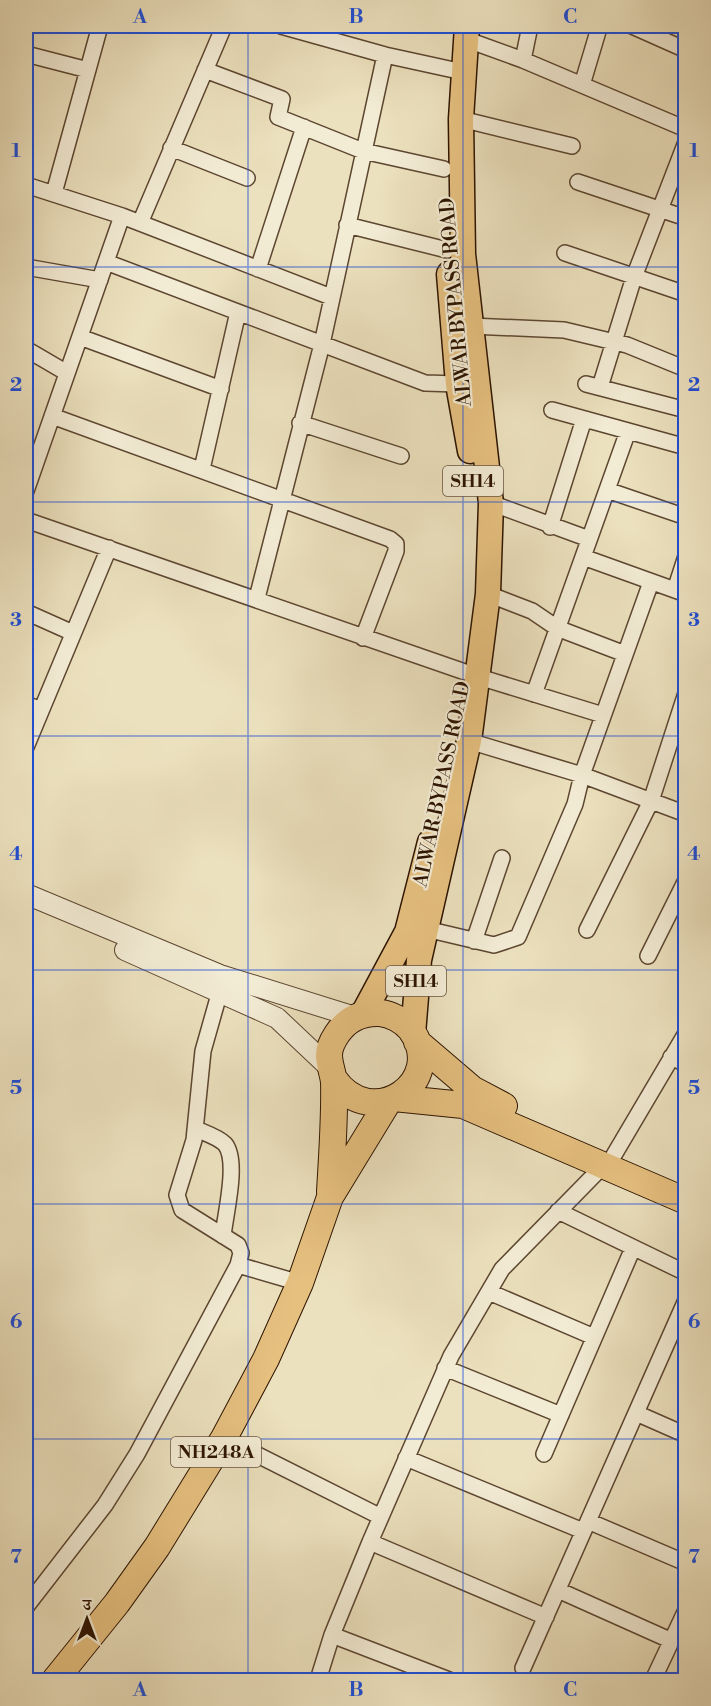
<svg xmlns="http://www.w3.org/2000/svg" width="711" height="1706" font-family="'Libre Bodoni','Noto Serif Devanagari',serif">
  <rect width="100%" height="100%" fill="#ece1be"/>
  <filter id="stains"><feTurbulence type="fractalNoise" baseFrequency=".00333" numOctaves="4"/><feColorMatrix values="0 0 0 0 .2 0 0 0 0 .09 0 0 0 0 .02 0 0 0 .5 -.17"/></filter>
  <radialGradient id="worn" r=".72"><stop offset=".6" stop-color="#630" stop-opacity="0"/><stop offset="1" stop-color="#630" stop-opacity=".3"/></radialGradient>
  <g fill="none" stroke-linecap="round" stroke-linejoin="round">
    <defs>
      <path id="minor" d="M 281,26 L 385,55 L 463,72
        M 632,26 L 686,50
        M 465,39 L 523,60 L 686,129
        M 26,54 L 88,70
        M 523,60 L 530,26
        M 205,70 L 282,99 L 278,117 L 363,151 L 444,169
        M 582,85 L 599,28
        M 461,119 L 572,146
        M 171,148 L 247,178
        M 578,182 L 686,218
        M 26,185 L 122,216 L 331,297
        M 54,193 L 100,26
        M 140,223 L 224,26
        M 347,225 L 447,250
        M 565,253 L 686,294
        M 106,262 L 425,383 L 458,384
        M 26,267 L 100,280
        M 258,269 L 304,127
        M 471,326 L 564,330 L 627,345 L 686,369
        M 80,337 L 221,389
        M 26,349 L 67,373
        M 586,384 L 686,410
        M 600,387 L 634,277 L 686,142
        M 552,410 L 686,447
        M 52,416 L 390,539 L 396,544 L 396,551 L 363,638
        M 300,423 L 401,456
        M 202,469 L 238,312
        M 607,490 L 686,517
        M 26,491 L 122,216
        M 491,503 L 589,539
        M 26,520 L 465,672
        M 550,527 L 584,419
        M 583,557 L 686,594
        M 675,590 L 686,556
        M 488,594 L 532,611 L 557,628 L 625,654
        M 257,598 L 322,344 L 385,55
        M 26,612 L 73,633
        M 479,677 L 603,715
        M 534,694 L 628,431
        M 26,704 L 41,710
        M 469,741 L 582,775 L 686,814
        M 26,747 L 109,548
        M 426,929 L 494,945 L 518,937 L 575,804 L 582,775 L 651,582
        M 587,930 L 651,801 L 686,693
        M 474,941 L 502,858
        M 648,956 L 686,880
        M 220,991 L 203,1051 L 194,1140 L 177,1195 L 182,1210 L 238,1245 L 241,1253 L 238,1265
        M 671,1057 L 686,1064
        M 196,1129 C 205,1133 218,1137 225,1144 C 239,1161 225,1215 223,1236
        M 614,1155 L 686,1033
        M 558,1211 L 686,1273
        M 489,1292 L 594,1337
        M 445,1368 L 561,1415
        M 636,1413 L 686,1435
        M 224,1438 L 381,1517
        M 544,1454 L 633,1248
        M 406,1458 L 583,1531
        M 588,1521 L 686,1563
        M 370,1542 L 546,1617
        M 558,1590 L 672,1641
        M 26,1607 L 105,1505 L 137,1454 L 238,1265 L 300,1283
        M 332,1635 L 449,1680
        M 523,1668 L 686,1300
        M 318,1680 L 332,1635 L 370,1542 L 451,1356 L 502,1269 L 604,1165
        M 653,1680 L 686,1610"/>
      <path id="tertiary" d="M 26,894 L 220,975 L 355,1017
        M 125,950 L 277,1018 L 331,1069"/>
      <path id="primary" d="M 449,274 L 458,384 L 470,451
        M 363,1014 L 407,932 L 430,842
        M 413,1034 L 419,960 L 469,741 L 488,594 L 491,503 L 463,254 L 461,119 L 467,26"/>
      <path id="trunk" d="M 417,1042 L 472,1089 L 504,1106
        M 394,1098 L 463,1105 L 686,1201
        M 330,1192 C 332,1155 335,1118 334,1082 C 333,1073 329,1064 329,1055 C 329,1047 333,1040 337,1034 C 347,1019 362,1012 380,1013 C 391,1014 404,1021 411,1030 C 448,1081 372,1134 334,1079
        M 55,1680 L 117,1603 L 157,1547 L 224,1438 L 266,1359 L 300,1283 L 330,1197 L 388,1102"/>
    </defs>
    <use href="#minor" stroke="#5c4630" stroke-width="18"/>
    <use href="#tertiary" stroke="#5c4630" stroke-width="22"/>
    <use href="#primary" stroke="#2c1300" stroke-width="27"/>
    <use href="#trunk" stroke="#2c1300" stroke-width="28"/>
    <use href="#minor" stroke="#f3ecd5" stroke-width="15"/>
    <use href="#tertiary" stroke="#f3ecd5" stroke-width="20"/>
    <use href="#primary" stroke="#e6c07f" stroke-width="24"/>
    <use href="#trunk" stroke="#e6c07f" stroke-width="26"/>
  </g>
  <path fill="none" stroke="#1d4ed8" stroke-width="1.5" stroke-opacity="0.55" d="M 248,26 L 248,1680M 463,26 L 463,1680M 26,267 L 686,267M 26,502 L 686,502M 26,736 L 686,736M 26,970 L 686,970M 26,1204 L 686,1204M 26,1439 L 686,1439"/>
  <g text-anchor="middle" stroke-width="4.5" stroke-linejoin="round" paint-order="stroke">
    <g fill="#f3ecd5" stroke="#685440" stroke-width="1.5">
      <rect x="443" y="466" width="60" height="30" rx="4.5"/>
      <rect x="386" y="966" width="60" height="30" rx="4.5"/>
      <rect x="171" y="1437" width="90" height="30" rx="4.5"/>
    </g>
    <g font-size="18" font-weight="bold" fill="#2c1300">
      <text x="473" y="487">SH14</text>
      <text x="416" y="987">SH14</text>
      <text x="216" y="1458">NH248A</text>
    </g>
    <g font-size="20" fill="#2c1300" stroke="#f3ecd5">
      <text transform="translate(455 302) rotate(-95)" y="7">ALWAR BYPASS ROAD</text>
      <text transform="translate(441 784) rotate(-78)" y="7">ALWAR BYPASS ROAD</text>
    </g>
  </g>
  <rect width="711" height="1706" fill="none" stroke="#ece1be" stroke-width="66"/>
  <g transform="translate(87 1619)" stroke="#f3ecd5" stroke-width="4.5" paint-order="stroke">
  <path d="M0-4.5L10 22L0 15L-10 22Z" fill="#2c1300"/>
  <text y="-9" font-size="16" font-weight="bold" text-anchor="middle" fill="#2c1300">उ</text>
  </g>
  <rect x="33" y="33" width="645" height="1640" fill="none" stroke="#1d4ed8" stroke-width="2"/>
  <g font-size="20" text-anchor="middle" font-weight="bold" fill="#1d4ed8">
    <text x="140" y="23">A</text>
    <text x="356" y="23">B</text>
    <text x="570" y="23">C</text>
    <text x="16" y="157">1</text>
    <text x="694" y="157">1</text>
    <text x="16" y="391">2</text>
    <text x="694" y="391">2</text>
    <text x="16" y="626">3</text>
    <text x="694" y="626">3</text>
    <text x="16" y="860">4</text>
    <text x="694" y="860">4</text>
    <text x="16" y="1094">5</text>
    <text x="694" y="1094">5</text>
    <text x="16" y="1328">6</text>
    <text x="694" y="1328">6</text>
    <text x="16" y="1563">7</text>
    <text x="694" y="1563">7</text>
    <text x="140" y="1696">A</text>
    <text x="356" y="1696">B</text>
    <text x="570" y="1696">C</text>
  </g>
  <rect width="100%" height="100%" filter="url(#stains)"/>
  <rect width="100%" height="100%" fill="url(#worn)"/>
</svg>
